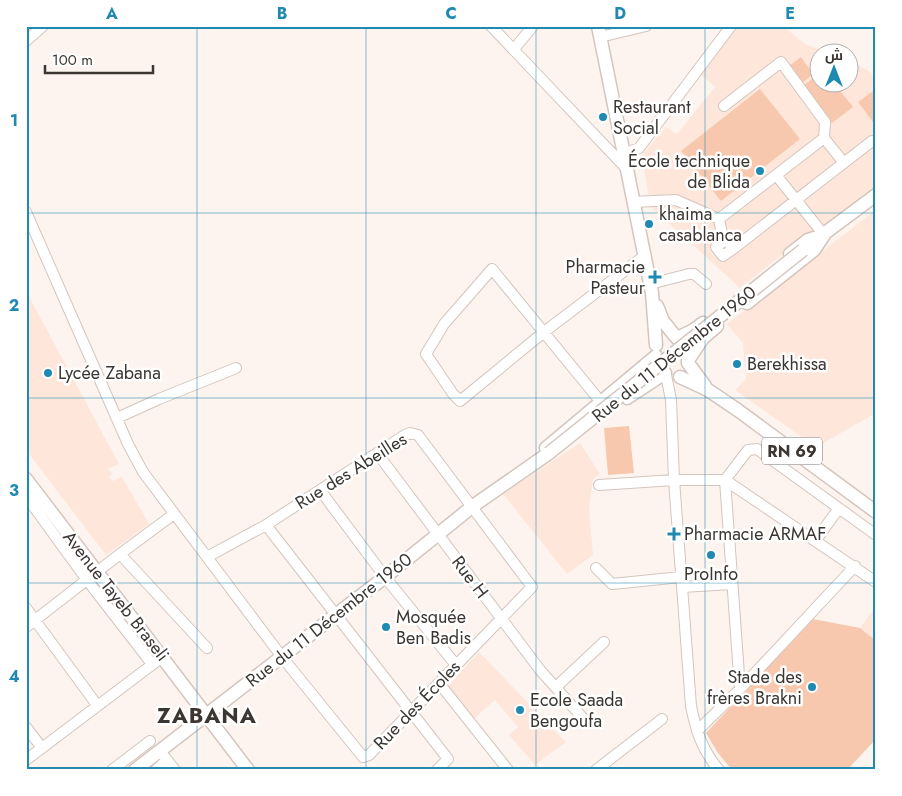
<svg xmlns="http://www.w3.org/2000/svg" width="902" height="796" font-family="Jost,Cairo,sans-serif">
  <rect width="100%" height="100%" fill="#fdf4ef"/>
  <path fill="#fee6da" d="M 734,26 L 783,26 L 806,45 L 829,52 L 820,52 L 820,82 L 850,82 L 850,60 L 876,76 L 876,187 L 815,233 L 813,230 L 740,288 L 650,206 L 642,155 L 666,127 L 677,134 L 715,87 L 698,72 Z
    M 876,210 L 876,413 L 816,447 L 735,390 L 746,379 L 743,343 L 727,324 Z
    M 26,291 L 119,464 L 108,469 L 112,474 L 109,477 L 113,481 L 122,477 L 149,524 L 106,555 L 26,450 Z
    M 580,443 L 600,474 L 593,479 L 589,509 L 593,555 L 567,574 L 503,494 Z
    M 876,606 L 876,641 L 860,628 Z
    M 479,652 L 566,742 L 535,765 L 509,735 L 518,727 L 495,700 L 471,721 L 445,689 Z"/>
  <path fill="#f7c8ae" d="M 801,57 L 813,74 L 802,83 L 789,66 Z
    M 819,73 L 820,82 L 834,83 L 853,107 L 832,123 L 803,86 Z
    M 760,89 L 800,139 L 721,201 L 681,151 Z
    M 873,91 L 876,94 L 876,126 L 858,102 Z
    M 629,426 L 634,473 L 608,475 L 604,428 Z
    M 813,619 L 860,628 L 876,641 L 876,739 L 847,770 L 732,770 L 718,753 L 706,733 Z"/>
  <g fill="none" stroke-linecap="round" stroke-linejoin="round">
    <defs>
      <path id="minor" d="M 491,26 L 626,168
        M 600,37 L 646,26
        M 26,41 L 43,26
        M 514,49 L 533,26
        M 724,106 L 781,62 L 825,122 L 824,138
        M 623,154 L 639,148 L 731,26
        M 776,175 L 824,235
        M 633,202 L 676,200 L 719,219 L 824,138 L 844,163
        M 26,212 L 128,444 L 143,472 L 282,657 L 363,757 L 369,755 L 532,587 L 418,435 L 410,433 L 405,435 L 266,525 L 207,557
        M 719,219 L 722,234 L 733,249 L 872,141
        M 727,239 L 716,247 L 723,256 L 733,249
        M 650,284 L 689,274 L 694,274 L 706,284
        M 666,375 L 671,400 L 674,480 L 691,706 C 696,731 702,750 719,770
        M 596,396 L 492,269 L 444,324 L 426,354 L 453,394 L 460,401 L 544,332 L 644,256
        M 117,418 L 159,399 L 236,368
        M 377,453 L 540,670 L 582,717
        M 599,485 L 674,480 L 725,480 L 876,582
        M 320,490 L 385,577 L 456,665
        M 26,496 L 87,580 L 152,664
        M 266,525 L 448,759 L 437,770
        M 816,540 L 839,508
        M 120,554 L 207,648
        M 855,566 L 740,689 L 725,480 L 748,450 L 757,449 L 876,535
        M 596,568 L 612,584 L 681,577
        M 682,587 L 732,584
        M 26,608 L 97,705
        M 26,627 L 120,554 L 174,514
        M 439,683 L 508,770
        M 556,687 L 604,642
        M 26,727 L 42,748
        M 697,731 L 740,689
        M 160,751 L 175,770
        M 26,760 L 157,661
        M 112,770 L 150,741
        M 156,770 L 167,760
        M 596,770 L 662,719"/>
      <path id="major" d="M 598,26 L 652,293 L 656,345
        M 817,239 L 876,195
        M 790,254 L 808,240 L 824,235
        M 747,303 L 814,250 L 824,235
        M 657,306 L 663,321 L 675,336
        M 677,338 L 692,331 L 703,323
        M 688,360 L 703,338 L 717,326
        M 688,363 L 705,386
        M 680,377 L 708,390 L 739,411 L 876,512
        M 627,398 L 665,373
        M 546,448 L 656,356
        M 26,479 L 248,770
        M 135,770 L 385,577 L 473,506 L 549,453"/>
    </defs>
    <use href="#minor" stroke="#d4c5bd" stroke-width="12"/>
    <use href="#major" stroke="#d4c5bd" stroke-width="15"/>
    <use href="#minor" stroke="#fff" stroke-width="10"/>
    <use href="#major" stroke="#fff" stroke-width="12"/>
    <defs>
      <path id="major-bridge" d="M 549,453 L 803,250"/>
    </defs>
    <use href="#major-bridge" stroke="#d4c5bd" stroke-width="15" stroke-linecap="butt"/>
    <use href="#major-bridge" stroke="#fff" stroke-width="12"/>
  </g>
  <path fill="none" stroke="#2089b1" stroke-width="1" stroke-opacity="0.55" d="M 197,26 L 197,770M 366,26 L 366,770M 536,26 L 536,770M 705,26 L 705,770M 26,213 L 876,213M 26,398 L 876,398M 26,583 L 876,583"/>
  <g fill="#2089b1" stroke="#fff" stroke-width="2">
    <circle cx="603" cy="117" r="5"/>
    <circle cx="760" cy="171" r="5"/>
    <circle cx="649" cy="224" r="5"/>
    <path d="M652.5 269.5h5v5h5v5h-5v5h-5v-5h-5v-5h5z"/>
    <circle cx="737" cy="364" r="5"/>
    <circle cx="48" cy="373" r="5"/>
    <path d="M671.5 526.5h5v5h5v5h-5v5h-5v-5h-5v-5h5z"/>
    <circle cx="711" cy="555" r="5"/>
    <circle cx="386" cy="627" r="5"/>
    <circle cx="812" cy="687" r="5"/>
    <circle cx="520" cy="710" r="5"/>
  </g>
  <g text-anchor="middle" stroke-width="5" stroke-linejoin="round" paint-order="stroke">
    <rect fill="#fff" stroke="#767270" stroke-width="1" x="762" y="437.5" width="60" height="27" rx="4"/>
    <g font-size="16" font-weight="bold" fill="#3c3633">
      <text x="792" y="457">RN 69</text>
    </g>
    <g font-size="18" fill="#3c3633" stroke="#fff" text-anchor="start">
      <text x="613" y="113">Restaurant<tspan x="613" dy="21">Social</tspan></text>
      <text x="750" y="167" text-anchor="end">École technique<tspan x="750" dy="21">de Blida</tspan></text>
      <text x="659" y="220">khaima<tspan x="659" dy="21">casablanca</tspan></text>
      <text x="645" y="273" text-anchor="end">Pharmacie<tspan x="645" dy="21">Pasteur</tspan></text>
      <text x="747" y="370">Berekhissa</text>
      <text x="58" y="379">Lycée Zabana</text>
      <text x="684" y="540">Pharmacie ARMAF</text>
      <text x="711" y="580" text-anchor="middle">ProInfo</text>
      <text x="396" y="623">Mosquée<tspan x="396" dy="21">Ben Badis</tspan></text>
      <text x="802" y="683" text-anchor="end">Stade des<tspan x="802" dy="21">frères Brakni</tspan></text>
      <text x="530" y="706">Ecole Saada<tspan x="530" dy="21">Bengoufa</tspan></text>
    </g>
    <g font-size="18" fill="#3c3633" stroke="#fff">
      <text transform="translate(674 354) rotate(-39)" y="6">Rue du 11 Décembre 1960</text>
      <text transform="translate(351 471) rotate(-32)" y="6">Rue des Abeilles</text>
      <text transform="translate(470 577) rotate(53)" y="6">Rue H</text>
      <text transform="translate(116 596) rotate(52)" y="6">Avenue Tayeb Braseli</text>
      <text transform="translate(329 620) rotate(-38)" y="6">Rue du 11 Décembre 1960</text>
      <text transform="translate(417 705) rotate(-46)" y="6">Rue des Écoles</text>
    </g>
    <g font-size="22" font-weight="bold" letter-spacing="1" fill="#3c3633" stroke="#fff">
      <text x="207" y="723">ZABANA</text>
    </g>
  </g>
  <rect width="902" height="796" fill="none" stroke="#ffffff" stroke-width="55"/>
  <g transform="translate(834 68)"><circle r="24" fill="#ffffff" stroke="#b1afad"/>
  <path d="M0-4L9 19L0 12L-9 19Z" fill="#2089b1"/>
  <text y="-8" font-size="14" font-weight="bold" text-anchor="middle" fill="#3c3633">ش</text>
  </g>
  <path d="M45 65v8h108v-8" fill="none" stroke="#3c3633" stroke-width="2.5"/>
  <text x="52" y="65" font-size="15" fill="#3c3633" stroke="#ffffff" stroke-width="4" paint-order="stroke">100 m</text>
  <rect x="28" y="28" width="846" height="740" fill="none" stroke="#2089b1" stroke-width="2"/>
  <g font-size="16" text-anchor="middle" font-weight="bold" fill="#2089b1">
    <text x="112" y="19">A</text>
    <text x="282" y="19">B</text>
    <text x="451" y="19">C</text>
    <text x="620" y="19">D</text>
    <text x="790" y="19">E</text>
    <text x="14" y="126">1</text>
    <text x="14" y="311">2</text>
    <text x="14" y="496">3</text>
    <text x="14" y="682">4</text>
  </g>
</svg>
